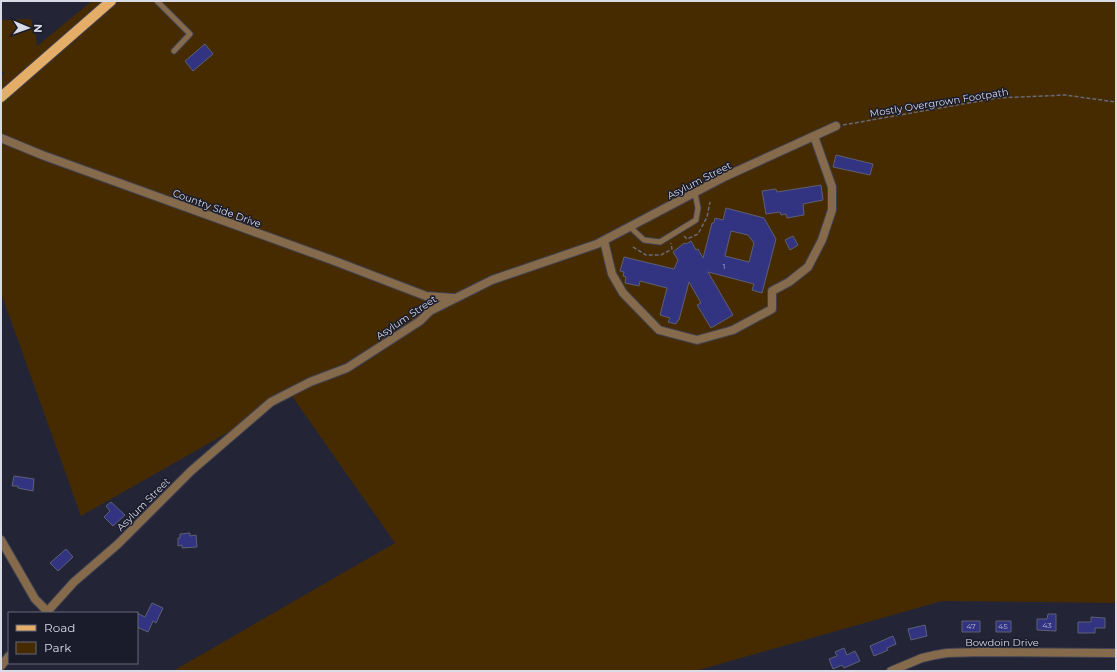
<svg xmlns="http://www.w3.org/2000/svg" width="1117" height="672" font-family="Montserrat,sans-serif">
  <rect width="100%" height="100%" fill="#232537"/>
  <path fill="#472b00" d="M 92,1 L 1116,1 L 1116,603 L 942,601 L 695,671 L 173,671 L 395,543 L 292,396 L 81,516 L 1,293 L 1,76 L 5,73 L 1,71 L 1,20 L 31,19 L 37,42 L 36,47 Z"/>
  <path fill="#323381" stroke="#5d6074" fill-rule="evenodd" d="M 205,44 L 213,54 L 193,71 L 185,61 Z
    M 836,155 L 873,164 L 870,175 L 833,167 Z
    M 821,185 L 823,200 L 803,204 L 804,215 L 787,218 L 786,214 L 781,215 L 780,212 L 766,214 L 762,191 L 776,189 L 777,192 Z
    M 726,208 L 764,218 L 776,239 L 762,293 L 752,290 L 754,284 L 708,272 L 733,315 L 711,328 L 697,305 L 701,303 L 689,282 L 679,320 L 678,320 L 676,324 L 668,322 L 670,318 L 660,315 L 667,288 L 640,281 L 639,286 L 625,283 L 626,277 L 623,276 L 624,272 L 620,271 L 624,257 L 674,269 L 678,260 L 673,252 L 683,244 L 685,243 L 686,244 L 691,241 L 696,250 L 698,249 L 703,258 L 712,223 L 714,223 L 715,218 L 723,220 ZM 731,231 L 748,235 L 754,243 L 749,262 L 725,256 Z
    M 793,236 L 798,245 L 790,250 L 785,240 Z
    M 14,476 L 34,479 L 33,491 L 18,488 L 18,486 L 12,486 Z
    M 111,502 L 125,515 L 113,526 L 104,517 L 110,511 L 106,506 Z
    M 190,533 L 190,536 L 196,535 L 197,547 L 182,548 L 182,545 L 178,546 L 178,538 L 180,538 L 180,534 Z
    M 66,549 L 73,557 L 58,571 L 50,563 Z
    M 152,603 L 163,608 L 156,623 L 153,621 L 148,632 L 137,627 L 137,613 L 145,617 Z
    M 1048,614 L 1056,614 L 1056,631 L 1037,630 L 1037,619 L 1047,619 Z
    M 1091,617 L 1105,618 L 1105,628 L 1095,628 L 1095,633 L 1078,633 L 1078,622 L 1091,622 Z
    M 962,621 L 980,621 L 980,632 L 962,632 Z
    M 996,621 L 1011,621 L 1011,632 L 996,632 Z
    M 925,625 L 927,636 L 911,640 L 908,629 Z
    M 893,636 L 896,644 L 887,648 L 888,650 L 874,656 L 870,646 Z
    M 844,648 L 847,655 L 855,651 L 860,661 L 844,668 L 842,665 L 833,669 L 829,659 L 837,656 L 835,652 Z"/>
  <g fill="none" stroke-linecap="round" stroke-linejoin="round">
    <defs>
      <path id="lane" d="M 157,1 L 190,34 L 174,51
        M 630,227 L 644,240 L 660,242 L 696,220 L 698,208 L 695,193"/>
      <path id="street" d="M 1,138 L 42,155 L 332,260 L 426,296 L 453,298
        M 604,241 L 612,274 L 623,293 L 659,330 L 697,340 L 733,330 L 772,309 L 772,291 L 789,282 L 808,267 L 822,240 L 832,210 L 832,187 L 814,136
        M 1,540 L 35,599 L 47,611
        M 46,613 L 74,582 L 118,544 L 191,471 L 271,402 L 310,382 L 347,368 L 420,321 L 430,311 L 492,280 L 597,244 L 724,177 L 836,126
        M 1,666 L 9,656
        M 891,671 L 922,658 L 935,655 L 947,653 L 982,652 L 1116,653"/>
      <path id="primary" d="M 1,97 L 111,1"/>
    </defs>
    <use href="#lane" stroke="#404253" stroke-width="7"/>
    <use href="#street" stroke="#404253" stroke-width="10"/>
    <use href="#primary" stroke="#404253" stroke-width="12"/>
    <path stroke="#676979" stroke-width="1.5" stroke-dasharray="4 2" stroke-linecap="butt" d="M 843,125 L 997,98 L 1065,95 L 1116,102
      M 684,236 L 687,239 L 698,234 L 707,217 L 710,202
      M 633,247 L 646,255 L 661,255 L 672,249 L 671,243"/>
    <use href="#lane" stroke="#856b4b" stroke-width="5"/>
    <use href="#street" stroke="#856b4b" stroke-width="8"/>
    <use href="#primary" stroke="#e5ae68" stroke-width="10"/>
  </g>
  <g text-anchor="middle" stroke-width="3" stroke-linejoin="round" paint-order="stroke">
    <g font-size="8" fill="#afb1ce">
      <text x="724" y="269">1</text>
      <text x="1047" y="628">43</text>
      <text x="971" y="629">47</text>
      <text x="1003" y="629">45</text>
    </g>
    <g font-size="10" fill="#d9dbe7" stroke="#1a1c2c">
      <text transform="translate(939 102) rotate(-9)" y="4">Mostly Overgrown Footpath</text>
      <text transform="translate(699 180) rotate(-27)" y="4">Asylum Street</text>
      <text transform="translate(217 208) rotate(20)" y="4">Country Side Drive</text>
      <text transform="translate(406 317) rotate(-34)" y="4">Asylum Street</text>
      <text transform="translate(143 504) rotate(-45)" y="4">Asylum Street</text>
      <text x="1002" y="646">Bowdoin Drive</text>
    </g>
  </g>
  <rect width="1117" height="672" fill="none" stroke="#d9dbe7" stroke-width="4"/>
  <rect x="8" y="612" width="130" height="52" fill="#1a1c2c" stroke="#666877"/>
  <rect x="16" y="625" width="20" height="6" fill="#e5ae68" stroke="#666877"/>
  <text x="44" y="632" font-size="12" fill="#d9dbe7">Road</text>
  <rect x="16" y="642" width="20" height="12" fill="#472b00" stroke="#666877"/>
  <text x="44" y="652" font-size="12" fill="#d9dbe7">Park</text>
  <g transform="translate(28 28) rotate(92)" stroke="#1a1c2c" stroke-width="3" paint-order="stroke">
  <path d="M0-3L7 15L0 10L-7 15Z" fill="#d9dbe7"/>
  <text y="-6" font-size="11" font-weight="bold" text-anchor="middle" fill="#d9dbe7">N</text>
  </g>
</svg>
